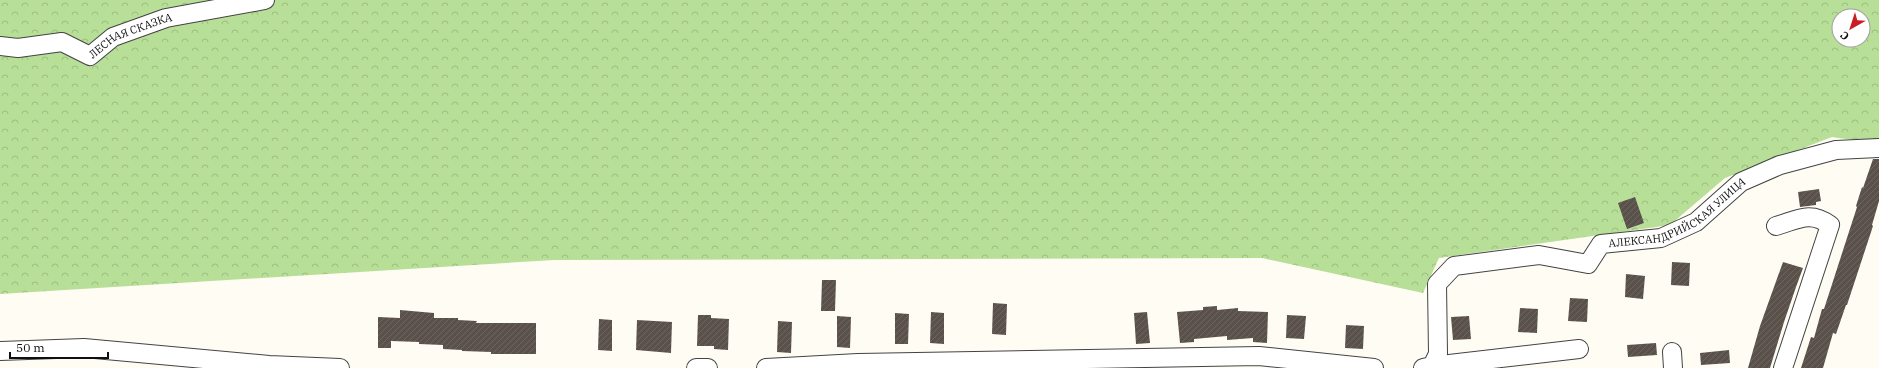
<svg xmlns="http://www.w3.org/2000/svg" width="1879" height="368" font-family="'IBM Plex Serif',serif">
  <defs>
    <pattern id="forest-crowns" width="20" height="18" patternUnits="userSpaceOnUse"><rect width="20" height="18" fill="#b8df97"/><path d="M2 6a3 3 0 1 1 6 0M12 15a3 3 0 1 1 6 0" fill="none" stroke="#9dbe81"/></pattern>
    <pattern id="building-hatch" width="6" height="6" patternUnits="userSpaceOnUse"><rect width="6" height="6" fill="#5a514b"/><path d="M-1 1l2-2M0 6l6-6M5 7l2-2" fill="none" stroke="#6d6561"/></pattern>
  </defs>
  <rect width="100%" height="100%" fill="#fffdf3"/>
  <path fill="url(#forest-crowns)" fill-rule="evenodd" d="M 0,0 L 1879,0 L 1879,144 L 1832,137 L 1725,178 L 1670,225 L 1439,258 L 1423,293 L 1262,258 L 554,260 L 0,294 ZM 1839,16 L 1863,16 L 1863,40 L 1839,40 Z"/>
  <path fill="url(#building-hatch)" d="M 1873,159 L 1879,159 L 1879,201 L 1872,225 L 1873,226 L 1847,305 L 1846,305 L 1836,334 L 1833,333 L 1823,368 L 1801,368 L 1811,337 L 1814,338 L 1822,309 L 1824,309 L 1857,207 L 1856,206 L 1862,187 L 1863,188 Z
    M 1819,189 L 1821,201 L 1816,202 L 1816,205 L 1800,207 L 1798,192 Z
    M 1635,197 L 1644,223 L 1627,229 L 1618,203 Z
    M 1672,262 L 1690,263 L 1689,286 L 1671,285 Z
    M 1783,262 L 1803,268 L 1796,287 L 1784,322 L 1770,368 L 1748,368 L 1760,326 Z
    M 1626,274 L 1645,276 L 1643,299 L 1625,297 Z
    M 822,280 L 836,280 L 835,311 L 821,311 Z
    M 1570,298 L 1588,299 L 1587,322 L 1568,321 Z
    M 993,303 L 1007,304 L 1006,335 L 992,334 Z
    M 1217,306 L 1217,310 L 1238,308 L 1238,311 L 1268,312 L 1267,343 L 1253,342 L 1253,338 L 1227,340 L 1227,336 L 1194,339 L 1194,342 L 1180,343 L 1177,312 L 1203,310 L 1203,307 Z
    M 1520,308 L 1538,309 L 1537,333 L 1518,332 Z
    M 400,310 L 434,313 L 434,318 L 458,318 L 458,320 L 477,321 L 476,323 L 536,323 L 536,354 L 491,354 L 491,352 L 462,351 L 462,350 L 443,349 L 443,345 L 419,344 L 419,342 L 391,341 L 391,348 L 378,348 L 378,317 L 400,318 Z
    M 931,312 L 944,313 L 944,344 L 930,343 Z
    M 1147,312 L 1150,343 L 1136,344 L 1134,313 Z
    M 895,313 L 909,314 L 908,344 L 895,344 Z
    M 698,315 L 711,315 L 711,318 L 729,319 L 728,350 L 714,349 L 714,346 L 697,346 Z
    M 1287,315 L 1306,316 L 1304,339 L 1286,338 Z
    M 837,316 L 851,317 L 850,348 L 837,347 Z
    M 1469,316 L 1471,339 L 1453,340 L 1451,317 Z
    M 599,319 L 612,320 L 612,351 L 598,350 Z
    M 637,320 L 672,322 L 671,353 L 636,350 Z
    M 778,321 L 792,322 L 791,353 L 777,352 Z
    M 1346,325 L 1364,326 L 1363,349 L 1345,348 Z
    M 1656,343 L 1657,355 L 1628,357 L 1627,345 Z
    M 1729,350 L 1730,363 L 1701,365 L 1700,353 Z"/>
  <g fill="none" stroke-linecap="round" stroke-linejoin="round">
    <defs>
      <g id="minor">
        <path id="s1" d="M 0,46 L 18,48 L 62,42 L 90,56 L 113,37 L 166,18 L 265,0"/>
        <path d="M 1776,226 C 1797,220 1810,210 1830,225 L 1783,368"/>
        <path d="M 0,351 L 84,348 L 269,365 L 340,368"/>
        <path d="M 1672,352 L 1673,368"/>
        <path d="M 1432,366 L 1579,349"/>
        <path d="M 696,368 L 708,368"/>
        <path d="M 766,368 L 858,363 L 1259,356 L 1374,368"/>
        <path id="s2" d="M 1423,368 L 1432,366 L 1438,354 L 1437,284 L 1454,266 L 1539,255 L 1588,264 L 1601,244 L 1661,238 L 1696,222 L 1741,182 L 1780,165 L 1836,150 L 1879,148"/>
      </g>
    </defs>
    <use href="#minor" stroke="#434343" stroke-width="20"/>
    <use href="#minor" stroke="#fff" stroke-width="18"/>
  </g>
  <g text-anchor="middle" stroke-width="4" stroke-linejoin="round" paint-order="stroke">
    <g font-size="11" fill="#101010" stroke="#fff">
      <text dy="4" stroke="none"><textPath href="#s1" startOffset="140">ЛЕСНАЯ СКАЗКА</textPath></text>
      <text dy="4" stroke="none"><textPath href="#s2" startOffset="362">АЛЕКСАНДРИЙСКАЯ УЛИЦА</textPath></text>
    </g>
  </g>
  <g transform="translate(1851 28) rotate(219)"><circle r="19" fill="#ffffff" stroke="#9f9f9f"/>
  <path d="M0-3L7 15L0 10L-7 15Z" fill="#cb1d25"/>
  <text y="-6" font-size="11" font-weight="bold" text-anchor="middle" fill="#101010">С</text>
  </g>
  <path d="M10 352v6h98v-6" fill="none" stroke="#101010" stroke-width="2"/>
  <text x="16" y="352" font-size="12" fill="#101010" stroke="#ffffff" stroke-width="3" paint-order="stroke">50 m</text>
</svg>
